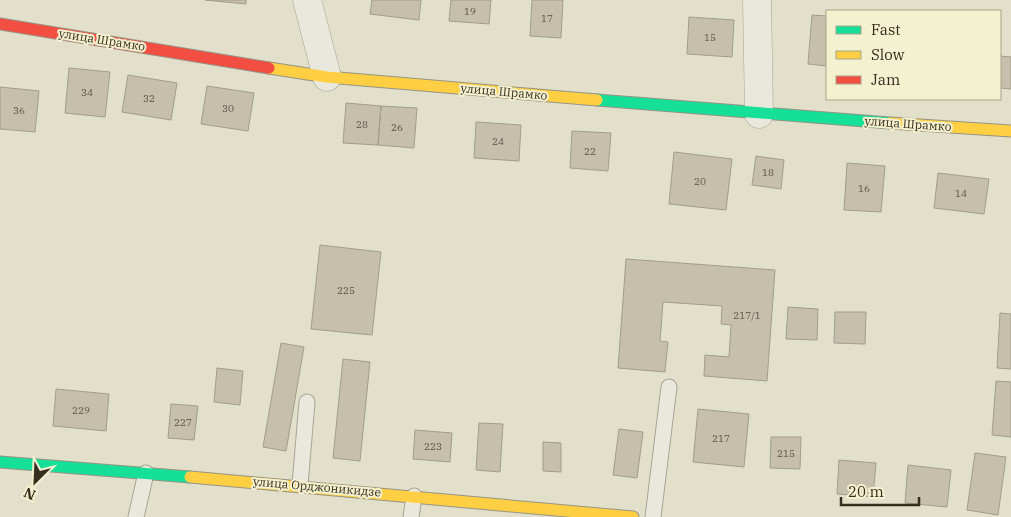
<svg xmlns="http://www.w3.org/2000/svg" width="1011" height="517" font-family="'IBM Plex Serif',serif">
  <rect width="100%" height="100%" fill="#e2e0cb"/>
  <path fill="#c6bfac" stroke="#a29c8b" d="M 205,0 L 246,0 L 246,4 Z
    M 372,0 L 421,0 L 419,20 L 370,14 Z
    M 451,0 L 491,0 L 489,24 L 449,21 Z
    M 532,0 L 563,0 L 561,38 L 530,36 Z
    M 812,15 L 827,16 L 827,66 L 808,64 Z
    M 689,17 L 734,20 L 732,57 L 687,54 Z
    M 1000,56 L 1011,57 L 1011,89 L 1000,88 Z
    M 69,68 L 110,72 L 105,117 L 65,113 Z
    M 128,75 L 177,83 L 171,120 L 122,112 Z
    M 207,86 L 254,93 L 248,131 L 201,124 Z
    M 0,87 L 39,91 L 35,132 L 0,129 Z
    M 346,103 L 381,106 L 378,145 L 343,143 Z
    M 381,106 L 417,108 L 414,148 L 378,145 Z
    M 476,122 L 521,125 L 519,161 L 474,158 Z
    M 572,131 L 611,133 L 608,171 L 570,168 Z
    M 674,152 L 732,159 L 726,210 L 669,204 Z
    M 756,156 L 784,160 L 781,189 L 752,185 Z
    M 847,163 L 885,166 L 881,212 L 844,210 Z
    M 938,173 L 989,179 L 984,214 L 934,208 Z
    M 320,245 L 381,252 L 372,335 L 311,329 Z
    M 626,259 L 775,270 L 767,381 L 704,376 L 705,355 L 729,357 L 731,325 L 721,324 L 722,306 L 663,302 L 660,341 L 668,342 L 665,372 L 618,368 Z
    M 788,307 L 818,309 L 817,340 L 786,339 Z
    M 835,312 L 866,312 L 865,344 L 834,343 Z
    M 1000,313 L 1011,314 L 1011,369 L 997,368 Z
    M 281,343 L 304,347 L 286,451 L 263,447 Z
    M 343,359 L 370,362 L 360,461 L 333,458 Z
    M 217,368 L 243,371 L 240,405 L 214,402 Z
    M 996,381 L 1011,382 L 1011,437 L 992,435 Z
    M 56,389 L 109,394 L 106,431 L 53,426 Z
    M 171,404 L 198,406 L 194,440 L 168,438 Z
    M 698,409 L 749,414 L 744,467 L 693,462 Z
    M 479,423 L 503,424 L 500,472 L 476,470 Z
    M 619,429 L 643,432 L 637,478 L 613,475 Z
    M 415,430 L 452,433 L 450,462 L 413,459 Z
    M 771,437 L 801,437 L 800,469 L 770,468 Z
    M 543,442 L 561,443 L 561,472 L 543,471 Z
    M 975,453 L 1006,457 L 998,515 L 967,510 Z
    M 839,460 L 876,463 L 873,497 L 837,494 Z
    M 908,465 L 951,470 L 947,507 L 905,503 Z"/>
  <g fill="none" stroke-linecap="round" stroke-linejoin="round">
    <defs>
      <path id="lane" d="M 300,485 L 307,402
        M 136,517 L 146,473
        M 411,517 L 414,496
        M 653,517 L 669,387"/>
      <path id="street" d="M 307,0 L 327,77
        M 757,0 L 759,114"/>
      <path id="fast" d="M 597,100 L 890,123
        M 0,462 L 190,477"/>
      <path id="slow" d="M 269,68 L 327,77 L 597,100
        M 890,123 L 1011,131
        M 190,477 L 633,517"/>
      <path id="jam" d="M 0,24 L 269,68"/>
    </defs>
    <use href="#lane" stroke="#a7a494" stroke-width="17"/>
    <use href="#street" stroke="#a7a494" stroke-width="29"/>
    <use href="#fast" stroke="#969384" stroke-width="13"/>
    <use href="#slow" stroke="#969384" stroke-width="13"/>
    <use href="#jam" stroke="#969384" stroke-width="13"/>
    <use href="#lane" stroke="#eae8dc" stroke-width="15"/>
    <use href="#street" stroke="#eae8dc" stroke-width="28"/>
    <use href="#fast" stroke="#16e098" stroke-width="11"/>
    <use href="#slow" stroke="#ffcf43" stroke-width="11"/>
    <use href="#jam" stroke="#f24e42" stroke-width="11"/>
  </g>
  <g text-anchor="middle" stroke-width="4" stroke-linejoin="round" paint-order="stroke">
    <g font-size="10" fill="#595241">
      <text x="470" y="15">19</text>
      <text x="547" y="22">17</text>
      <text x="710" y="41">15</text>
      <text x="87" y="96">34</text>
      <text x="149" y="102">32</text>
      <text x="228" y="112">30</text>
      <text x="19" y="114">36</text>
      <text x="362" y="128">28</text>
      <text x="397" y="131">26</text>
      <text x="498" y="145">24</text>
      <text x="590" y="155">22</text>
      <text x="768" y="176">18</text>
      <text x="700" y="185">20</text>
      <text x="864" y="192">16</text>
      <text x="961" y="197">14</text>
      <text x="346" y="294">225</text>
      <text x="747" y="319">217/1</text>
      <text x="81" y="414">229</text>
      <text x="183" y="426">227</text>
      <text x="721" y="442">217</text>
      <text x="433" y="450">223</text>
      <text x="786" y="457">215</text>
    </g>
    <g font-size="12" fill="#352d1d" stroke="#f4f1d0">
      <text transform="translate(102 40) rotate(9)" y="4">улица Шрамко</text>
      <text transform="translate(504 92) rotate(5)" y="4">улица Шрамко</text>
      <text transform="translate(908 124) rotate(4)" y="4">улица Шрамко</text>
      <text transform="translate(317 487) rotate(5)" y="4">улица Орджоникидзе</text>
    </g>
  </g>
  <rect x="826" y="10" width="175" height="90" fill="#f4f1d0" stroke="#a8a388"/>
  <rect x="836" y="26" width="25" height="8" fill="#16e098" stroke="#a8a388"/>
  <text x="871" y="35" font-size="15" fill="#352d1d">Fast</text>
  <rect x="836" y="51" width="25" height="8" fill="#ffcf43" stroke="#a8a388"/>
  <text x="871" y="60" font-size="15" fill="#352d1d">Slow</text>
  <rect x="836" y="76" width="25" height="8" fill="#f24e42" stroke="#a8a388"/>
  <text x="871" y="85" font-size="15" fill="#352d1d">Jam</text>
  <g transform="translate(35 482) rotate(204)" stroke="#f4f1d0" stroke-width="4" paint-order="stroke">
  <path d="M0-4L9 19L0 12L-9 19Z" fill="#352d1d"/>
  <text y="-8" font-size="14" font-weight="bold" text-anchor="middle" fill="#352d1d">N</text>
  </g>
  <path d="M841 497v8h78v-8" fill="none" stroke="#352d1d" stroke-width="2.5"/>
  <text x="848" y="497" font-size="15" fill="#352d1d" stroke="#f4f1d0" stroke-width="4" paint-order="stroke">20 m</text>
</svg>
